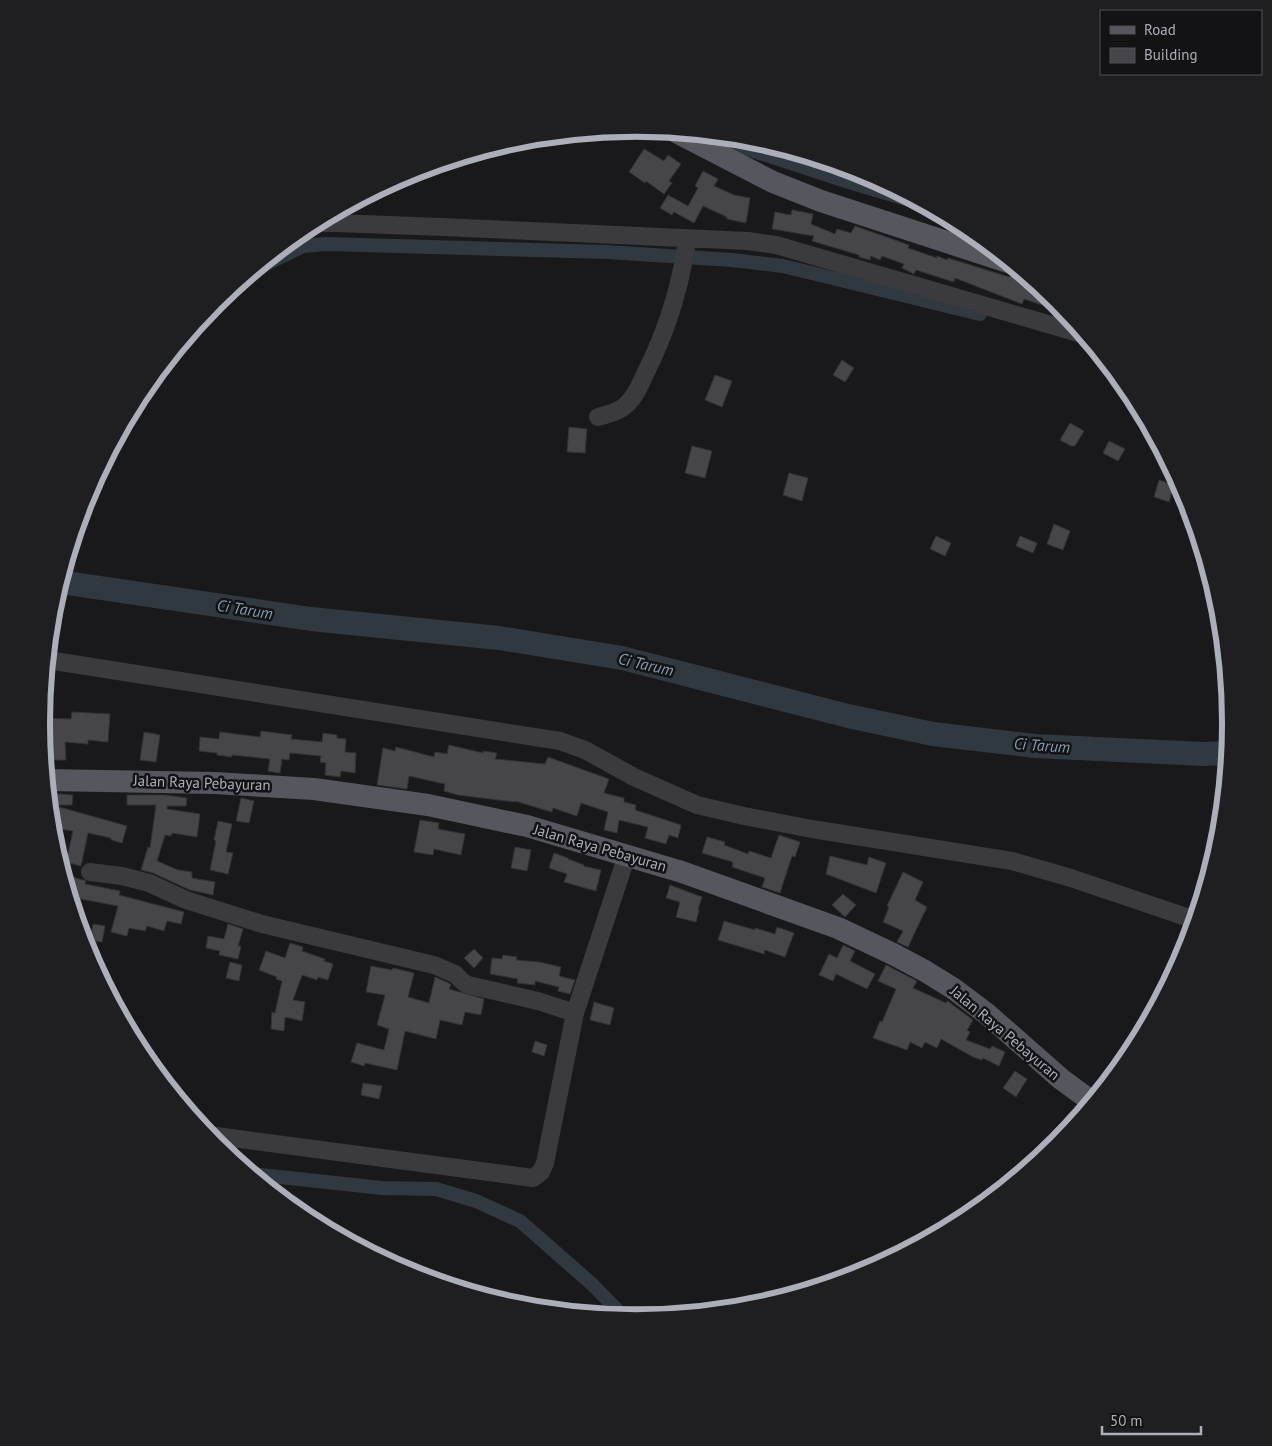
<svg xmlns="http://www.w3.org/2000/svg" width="1272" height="1446" font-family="'PT Sans',sans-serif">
  <rect width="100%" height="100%" fill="#19181a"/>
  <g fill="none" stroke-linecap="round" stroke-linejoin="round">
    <path stroke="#313940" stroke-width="14" d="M 723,137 L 735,145 L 849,182 L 916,202
      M 258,268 L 303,246 L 326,244 L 607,252 L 732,260 L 783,266 L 980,314
      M 252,1174 L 382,1188 L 436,1189 L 476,1201 L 520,1221 L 593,1285 L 623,1316"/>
    <path stroke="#313940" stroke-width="24" d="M 60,582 L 311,619 L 499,638 L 622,658 L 848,716 L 933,734 L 1035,746 L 1203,754 L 1228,753"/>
  </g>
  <path fill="#46454a" stroke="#333336" d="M 644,149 L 664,161 L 668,155 L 681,164 L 669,181 L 672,183 L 664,194 L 646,181 L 645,183 L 629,172 Z
    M 703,171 L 718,179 L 714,186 L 734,195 L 750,198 L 746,223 L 727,219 L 727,217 L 703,206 L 694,223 L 674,212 L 672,215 L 660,208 L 668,195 L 688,206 L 698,188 L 695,186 Z
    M 792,210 L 813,214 L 811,224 L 835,234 L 837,229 L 851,233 L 855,226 L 909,245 L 908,248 L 937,258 L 937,256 L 947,260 L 948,258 L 1009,277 L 1013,274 L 1023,278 L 1021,282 L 1037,287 L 1057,303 L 1064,312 L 1024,299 L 1022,304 L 955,278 L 954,282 L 916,270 L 914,274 L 902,268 L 904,264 L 882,256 L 880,260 L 871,256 L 870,260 L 859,257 L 859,255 L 812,241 L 814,236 L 772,229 L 775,212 L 791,215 Z
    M 842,360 L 854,368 L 845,382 L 833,375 Z
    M 715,375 L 732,381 L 722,407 L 705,400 Z
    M 1070,423 L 1084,431 L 1075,446 L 1071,446 L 1060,440 Z
    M 569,427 L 587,429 L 585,453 L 567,452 Z
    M 1109,441 L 1125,449 L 1118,461 L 1103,453 Z
    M 692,446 L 712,451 L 705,478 L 685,473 Z
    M 789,473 L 808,478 L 802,501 L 783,495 Z
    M 1159,480 L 1174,485 L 1169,502 L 1154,497 Z
    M 1054,524 L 1070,531 L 1063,550 L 1047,544 Z
    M 936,536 L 951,543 L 945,556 L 930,549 Z
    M 1020,536 L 1037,543 L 1033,553 L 1016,546 Z
    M 72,712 L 110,714 L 108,742 L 88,740 L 88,744 L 65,742 L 66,760 L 49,760 L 48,743 L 43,743 L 43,718 L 71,719 Z
    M 261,731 L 292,735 L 291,739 L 322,742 L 323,733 L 337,735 L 337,738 L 346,739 L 345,752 L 356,753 L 355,773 L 341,771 L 340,777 L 325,775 L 326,763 L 320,762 L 321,756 L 290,753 L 289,760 L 282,759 L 280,773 L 268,771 L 270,759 L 232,755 L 231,757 L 217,755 L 217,753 L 199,751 L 200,737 L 219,739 L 220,732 L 260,737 Z
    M 144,732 L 160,735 L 156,762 L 140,760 Z
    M 449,745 L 483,753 L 483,751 L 497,753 L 495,759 L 545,764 L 548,757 L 609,779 L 604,793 L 624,798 L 624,802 L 636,805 L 635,810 L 681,825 L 678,838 L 669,835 L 666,844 L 645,838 L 648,827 L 619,820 L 617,833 L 604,830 L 608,812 L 581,803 L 577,816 L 553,808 L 552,812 L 515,801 L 515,802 L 458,795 L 444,791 L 445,784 L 409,776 L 407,789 L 377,785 L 383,748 L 395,751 L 396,747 L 434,757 L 435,752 L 447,754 Z
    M 48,793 L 73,795 L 72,805 L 52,805 L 127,826 L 122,843 L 111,840 L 111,838 L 88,833 L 81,866 L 66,862 L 73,831 L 52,828 Z
    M 127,795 L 165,795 L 187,798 L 186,806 L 167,806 L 167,809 L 200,814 L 197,837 L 172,833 L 171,836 L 165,835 L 157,861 L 178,870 L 192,872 L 192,878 L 215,882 L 213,895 L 190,890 L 153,873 L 141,870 L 148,847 L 150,848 L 156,805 L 127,805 Z
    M 241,798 L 254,801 L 249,823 L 236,821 Z
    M 420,820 L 439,823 L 438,829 L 465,834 L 461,855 L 434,849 L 433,855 L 414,852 Z
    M 218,821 L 232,824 L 226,852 L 233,853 L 228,874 L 210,870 L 216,841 L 214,840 Z
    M 779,835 L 800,842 L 795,857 L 792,856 L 780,893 L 762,887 L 765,878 L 732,867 L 733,862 L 702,853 L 707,837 L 725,842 L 724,845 L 748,854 L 749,851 L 771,858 Z
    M 515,847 L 531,850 L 527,871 L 511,868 Z
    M 554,853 L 568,858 L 568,859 L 584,865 L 583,866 L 601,870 L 596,891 L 564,882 L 567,874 L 549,868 Z
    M 830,856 L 867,865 L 869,857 L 886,863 L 876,893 L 826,874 Z
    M 903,872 L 923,882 L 915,900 L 927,907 L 908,947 L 897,942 L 903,931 L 883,922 L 889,907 L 887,906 Z
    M 72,877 L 83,880 L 86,881 L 85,884 L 120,891 L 119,895 L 184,912 L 181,924 L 167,921 L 164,931 L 147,926 L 145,931 L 129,928 L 127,936 L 111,932 L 118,906 L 70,897 L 69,892 Z
    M 670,885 L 702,897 L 698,909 L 699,910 L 696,922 L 676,917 L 680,902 L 666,898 Z
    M 843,894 L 856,905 L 845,917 L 832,905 Z
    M 724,921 L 755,930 L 755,928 L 775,934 L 777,927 L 794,933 L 785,957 L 765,950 L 764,954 L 718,940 Z
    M 93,924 L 105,926 L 102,942 L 90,940 Z
    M 228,924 L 243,929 L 238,946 L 241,946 L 238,959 L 219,955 L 220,951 L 206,948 L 208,936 L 224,939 Z
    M 290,943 L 303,947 L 302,951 L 325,959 L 324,961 L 333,964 L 328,980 L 318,977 L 317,980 L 302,975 L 293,1000 L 305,1002 L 302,1021 L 285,1017 L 284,1031 L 271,1029 L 272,1012 L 275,1013 L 282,981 L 276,979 L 277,977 L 259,970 L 266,951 L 285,958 Z
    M 843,945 L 855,951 L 850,961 L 875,974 L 867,989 L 836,974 L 833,981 L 819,975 L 829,954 L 837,958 Z
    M 474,949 L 483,958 L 474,968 L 464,958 Z
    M 503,955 L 517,957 L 516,960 L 539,962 L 561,967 L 559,976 L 575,980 L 570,994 L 558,991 L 559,987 L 535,981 L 535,985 L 517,983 L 518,979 L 490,974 L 492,958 L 502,959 Z
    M 230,962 L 242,965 L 239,981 L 226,978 Z
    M 886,965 L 917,981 L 913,988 L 946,1003 L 947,1001 L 949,1002 L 973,1020 L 967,1030 L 970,1032 L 966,1040 L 990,1049 L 992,1046 L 1005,1052 L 999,1066 L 983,1058 L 982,1060 L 973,1057 L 941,1039 L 937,1048 L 925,1042 L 922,1048 L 910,1042 L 907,1050 L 873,1038 L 880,1021 L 882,1022 L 896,989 L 878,981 Z
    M 371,966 L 392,970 L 393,968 L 414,973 L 408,997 L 429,1003 L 435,977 L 449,983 L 451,985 L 449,989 L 484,999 L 481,1015 L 465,1012 L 462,1025 L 440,1020 L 436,1039 L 405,1031 L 397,1070 L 365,1063 L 364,1066 L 351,1062 L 357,1043 L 384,1050 L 389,1029 L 377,1025 L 385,995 L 366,992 Z
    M 594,1002 L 614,1008 L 610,1025 L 590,1020 Z
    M 535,1041 L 547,1045 L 544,1056 L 532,1052 Z
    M 1015,1071 L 1027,1079 L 1016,1097 L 1003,1088 Z
    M 363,1083 L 382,1086 L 379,1099 L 361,1095 Z"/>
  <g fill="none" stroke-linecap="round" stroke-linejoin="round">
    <path stroke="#3a3a3f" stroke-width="18" d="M 315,223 L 336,223 L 442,227 L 748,241 L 776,245 L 1082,334
      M 598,417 C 608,414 619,412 626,405 C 636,396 641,383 646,372 C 667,330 681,286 687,239
      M 48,660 L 560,741 L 585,750 L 634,777 L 697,805 L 744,816 L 812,829 L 1012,861 L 1071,878 L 1195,920
      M 90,872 L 122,876 L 149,883 L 186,900 L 262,924 L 434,965 L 455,974 L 463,982 L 468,985 L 538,1001 L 575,1013
      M 209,1135 L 533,1178 L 541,1172 L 545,1163 L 575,1013 L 627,855"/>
    <path stroke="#56575e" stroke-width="22" d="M 676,132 L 773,182 L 821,201 L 1008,262
      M 47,780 L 215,783 L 314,789 L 428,805 L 527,826 L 682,872 L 838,928 L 893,954 L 925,971 L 954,989 L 987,1014 L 1061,1079 L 1091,1101"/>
  </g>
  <g text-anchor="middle" stroke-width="5" stroke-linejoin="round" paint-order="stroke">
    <g font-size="15" fill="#acafb9" stroke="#131315">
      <text transform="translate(202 783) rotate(2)" y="5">Jalan Raya Pebayuran</text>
      <text transform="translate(600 848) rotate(16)" y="5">Jalan Raya Pebayuran</text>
      <text transform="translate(1005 1033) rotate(40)" y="5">Jalan Raya Pebayuran</text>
    </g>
    <g font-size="16" font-style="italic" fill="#859bb2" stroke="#131315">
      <text transform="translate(245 609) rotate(9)" y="6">Ci Tarum</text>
      <text transform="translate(646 664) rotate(13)" y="6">Ci Tarum</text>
      <text transform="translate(1042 745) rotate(4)" y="6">Ci Tarum</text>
    </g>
  </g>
  <path d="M0 0H1272V1446H0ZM50 723a586 586 0 1 1 1172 0a586 586 0 1 1-1172 0Z" fill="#1f1f22" fill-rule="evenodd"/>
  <path fill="none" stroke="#acafb9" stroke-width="6" d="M50 723a586 586 0 1 1 1172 0a586 586 0 1 1-1172 0Z"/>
  <rect x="1100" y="10" width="162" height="65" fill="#131315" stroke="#505157"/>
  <rect x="1110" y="26" width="25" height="8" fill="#56575e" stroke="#505157"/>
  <text x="1144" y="35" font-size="15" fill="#acafb9">Road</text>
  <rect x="1110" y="48" width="25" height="15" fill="#46454a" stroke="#505157"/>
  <text x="1144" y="60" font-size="15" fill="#acafb9">Building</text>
  <path d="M1102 1426v8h99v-8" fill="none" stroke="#acafb9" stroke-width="2.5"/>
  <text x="1110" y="1426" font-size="15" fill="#acafb9" stroke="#131315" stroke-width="4" paint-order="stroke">50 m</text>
</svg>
